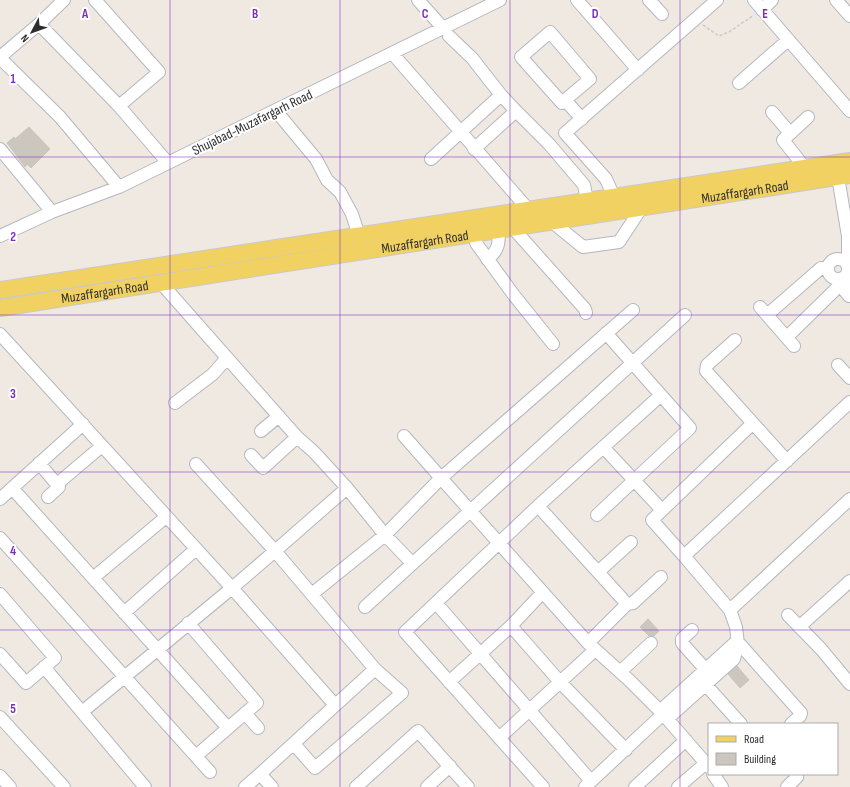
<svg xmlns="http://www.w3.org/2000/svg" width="850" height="787" font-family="'Sofia Sans Condensed',sans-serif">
  <rect width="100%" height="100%" fill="#efe9e1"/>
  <path fill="#cbc7bf" stroke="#cbc5ba" d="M 29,127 L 50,149 L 31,168 L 27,164 L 25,167 L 7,143 L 14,137 L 15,139 Z
    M 648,619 L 659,631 L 654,636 L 649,636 L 640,627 Z
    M 737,666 L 749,680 L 740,688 L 728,674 Z"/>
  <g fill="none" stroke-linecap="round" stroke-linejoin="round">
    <defs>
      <path id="minor" d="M 64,0 L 39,24 L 119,106
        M 95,0 L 159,72 L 119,106 L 168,163
        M 418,0 L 443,28
        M 577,0 L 638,70
        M 649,0 L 662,14
        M 754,0 L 850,111
        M 836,0 L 850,16
        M 762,10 L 772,0
        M 392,53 L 528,209
        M 0,57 L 39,24
        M 0,58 L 60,117 L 119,187
        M 739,83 L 788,40
        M 565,100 L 590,79 L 550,32 L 521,57 L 562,103 L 565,100 L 582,119
        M 276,111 L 316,159 L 327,180 L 340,192 L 352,214 L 359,236
        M 516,111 L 549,144 L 584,185 L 587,200
        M 772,112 L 790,133
        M 0,149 L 52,212
        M 474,149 L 516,111 L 501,95
        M 431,159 L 501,95 L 472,58 L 449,36
        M 805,168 L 783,140 L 808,117
        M 838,177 L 848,236 L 848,295
        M 614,197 L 606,179 L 565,133 L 717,0
        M 551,221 L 583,247 L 619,242 L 642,207
        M 512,227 L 585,309 L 586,313
        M 476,233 L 476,243 L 513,294 L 553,344
        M 0,236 L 52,212 L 119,187 L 500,0
        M828 269a10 10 0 1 1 20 0a10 10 0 1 1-20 0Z
        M 487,259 C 499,251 499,243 499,229
        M 161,283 L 297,437 L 314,452 L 347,488
        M 760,307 L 794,346
        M 633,310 L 441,478 L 588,643 L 629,680 L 663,714 L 709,767
        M 767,315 L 821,268 L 828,268
        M 0,334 L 232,588 L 82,712
        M 787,337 L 840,285 L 849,296
        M 735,340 L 707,365 L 706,371 L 787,461
        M 838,365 L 850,378
        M 175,403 L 213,374 L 227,358
        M 261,431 L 279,416
        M 603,447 L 662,510
        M 251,455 L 263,468 L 297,437
        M 39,463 L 59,487 L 48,497
        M 196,464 L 275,551 L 347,488 L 385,535 L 412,563
        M 57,484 L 102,446
        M 12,488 L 228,728 L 196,756
        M 0,499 L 83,424
        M 538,506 L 627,604 L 588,643
        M 597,515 L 690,428 L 606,333
        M 0,538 L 210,772
        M 684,556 L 652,520 L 753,423
        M 598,572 L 631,542
        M 93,578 L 166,517
        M 0,594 L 55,658 L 26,683 L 0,654
        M 312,594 L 385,535 L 441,478 L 404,436
        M 436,603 L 591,781
        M 627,604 L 633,603 L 661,577
        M 365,607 L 685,315
        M 730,610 L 684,556 L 850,402
        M 124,613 L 196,549
        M 788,615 L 821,649 L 850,684
        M 188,623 L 257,703 L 228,728
        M 511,626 L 560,682 L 626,750
        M 799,627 L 850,581
        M 692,630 L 682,639 L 682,643 L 706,670
        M 44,667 L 145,787
        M 620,672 L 651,643
        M 449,682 L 511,626 L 543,592
        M 705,684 L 741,724
        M 660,711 L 737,641 L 801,713 L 800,716 L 791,724
        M 245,713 L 258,728
        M 0,717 L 64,787
        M 667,719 L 734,659 L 738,644 L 736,627 L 730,610 L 850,499
        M 499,738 L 595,650
        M 294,744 L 315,768 L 402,693 L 375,669
        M 713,774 L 722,787
        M 0,776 L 10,787
        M 245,787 L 260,774
        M 272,787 L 260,774 L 375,669 L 275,551 L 232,588 L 335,705
        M 356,787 L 418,731 L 468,787
        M 427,787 L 450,766
        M 543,787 L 405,632 L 538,506 L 661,395
        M 585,787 L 663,714
        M 635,787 L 686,740
        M 678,787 L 706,763
        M 787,787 L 797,777 L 795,774"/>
      <g id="major">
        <path d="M 0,290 L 850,161"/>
        <path id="s1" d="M 0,308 L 850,175"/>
      </g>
    </defs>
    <use href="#minor" stroke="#b4b7c1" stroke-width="14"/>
    <use href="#major" stroke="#c9c9c9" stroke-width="18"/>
    <path stroke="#c9c9c9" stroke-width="1.5" stroke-dasharray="3 2" stroke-linecap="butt" d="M 703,25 L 719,36 L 729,32 L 754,15"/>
    <use href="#minor" stroke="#fff" stroke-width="12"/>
    <use href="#major" stroke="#f2d163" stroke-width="16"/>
  </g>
  <path fill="none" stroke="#7b2cbf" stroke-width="1" stroke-opacity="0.55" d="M 170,0 L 170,787M 340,0 L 340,787M 510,0 L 510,787M 680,0 L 680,787M 0,157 L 850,157M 0,315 L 850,315M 0,472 L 850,472M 0,630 L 850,630"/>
  <g text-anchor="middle" stroke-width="4" stroke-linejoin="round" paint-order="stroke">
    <g font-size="14" fill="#2e2e2e" stroke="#fff">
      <text transform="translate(252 122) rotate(-26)" y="5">Shujabad-Muzafargarh Road</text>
      <text dy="5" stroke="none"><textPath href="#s1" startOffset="754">Muzaffargarh Road</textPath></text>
      <text dy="5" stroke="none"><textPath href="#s1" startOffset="430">Muzaffargarh Road</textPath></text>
      <text dy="5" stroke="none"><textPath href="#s1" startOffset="106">Muzaffargarh Road</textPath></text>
    </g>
  </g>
  <g font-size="13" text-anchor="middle" font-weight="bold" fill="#7b2cbf" stroke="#fff" stroke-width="4" stroke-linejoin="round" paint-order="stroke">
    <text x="85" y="18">A</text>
    <text x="255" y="18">B</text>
    <text x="425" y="18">C</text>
    <text x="595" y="18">D</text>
    <text x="765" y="18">E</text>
    <text x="13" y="83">1</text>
    <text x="13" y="241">2</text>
    <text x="13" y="398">3</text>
    <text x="13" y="555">4</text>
    <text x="13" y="713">5</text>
  </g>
  <rect x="708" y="723" width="130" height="52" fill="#ffffff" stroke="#ababab"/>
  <rect x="716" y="736" width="20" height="6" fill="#f2d163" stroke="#ababab"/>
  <text x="744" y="743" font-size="12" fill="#2e2e2e">Road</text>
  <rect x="716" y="753" width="20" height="12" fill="#cbc7bf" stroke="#ababab"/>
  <text x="744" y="763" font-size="12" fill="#2e2e2e">Building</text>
  <g transform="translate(32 32) rotate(229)" stroke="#ffffff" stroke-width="3" paint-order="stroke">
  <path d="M0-3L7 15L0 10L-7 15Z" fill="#2e2e2e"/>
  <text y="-6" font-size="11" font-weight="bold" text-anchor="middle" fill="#2e2e2e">N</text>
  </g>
</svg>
